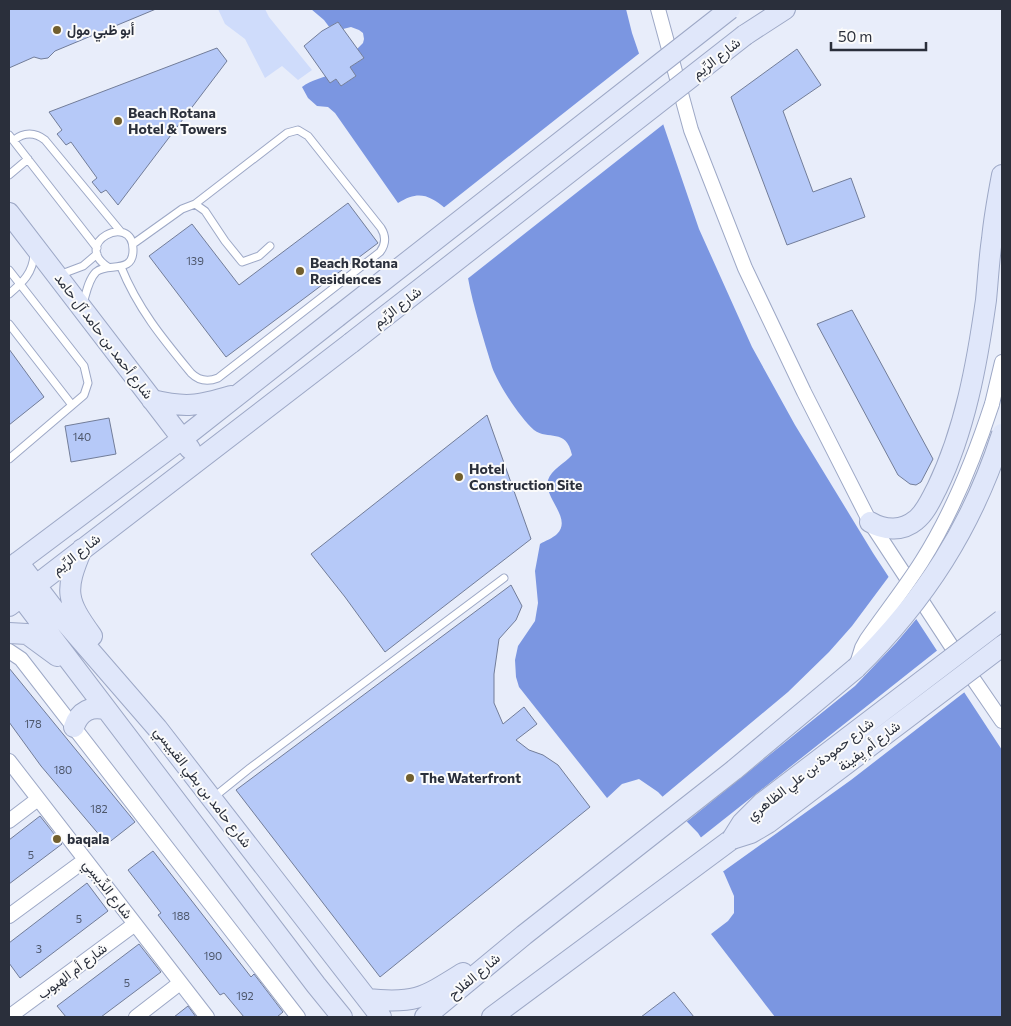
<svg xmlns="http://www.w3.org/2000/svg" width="1011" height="1026" font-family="Commissioner,Vazirmatn,sans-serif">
  <rect width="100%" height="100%" fill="#e8edfa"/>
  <path fill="#cfdcfb" d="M 218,9 L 265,9 L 269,17 L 312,70 L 298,80 L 282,66 L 265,78 L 245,39 L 225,24 Z"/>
  <path fill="#7b96e1" d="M 311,9 L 626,9 L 632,33 L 699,229 L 752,347 L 795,425 L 873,553 L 1002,750 L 1002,1017 L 775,1017 L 711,934 L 728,921 L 734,913 L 734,896 L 724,873 L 698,833 L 658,792 L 639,779 L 622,784 L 607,798 L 519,687 L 516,677 L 515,660 L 518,646 L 535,621 L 538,603 L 535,571 L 540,544 C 545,541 553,538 557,534 C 573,518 543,498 548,480 C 551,470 565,463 572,455 C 566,427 548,441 534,430 C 520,418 498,384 492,367 C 484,340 473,306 468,278 C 465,262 465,232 457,218 C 455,215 449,211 446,209 C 428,194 418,191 398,203 L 335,113 L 328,107 L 317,106 L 308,98 L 302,87 C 311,80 323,78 334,73 L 336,36 L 324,20 Z"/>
  <path fill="#e8edfa" d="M 338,22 L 343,29 L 351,27 L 359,30 L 363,33 L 364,39 L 363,43 L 357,49 L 364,58 L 350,67 L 356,76 L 341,86 L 336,79 L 330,83 L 327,28 Z
    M 641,52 L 665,123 L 466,280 L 462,244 L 455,219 L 442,209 Z
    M 890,575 L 918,617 L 896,643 L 855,686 L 685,823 L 661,798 L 788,692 L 829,652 L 852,626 Z
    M 939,649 L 966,691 L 851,780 L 721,873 L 699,839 Z"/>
  <path fill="#b6c9f8" stroke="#727d99" d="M 9,9 L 156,9 L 55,51 L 48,58 L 41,59 L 34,57 L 9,68 Z
    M 338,22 L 364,58 L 350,67 L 356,76 L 341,86 L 336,79 L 330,83 L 304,46 L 322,31 Z
    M 217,48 L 227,61 L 118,205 L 106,190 L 101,193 L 92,182 L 97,178 L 71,142 L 66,145 L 57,134 L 62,130 L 49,112 Z
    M 797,49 L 821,85 L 783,111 L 813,192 L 851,178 L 865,217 L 787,245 L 731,97 Z
    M 348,203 L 378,243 L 226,357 L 149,256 L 192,224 L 239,285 Z
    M 852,310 L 933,459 L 921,482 L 916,485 L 910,484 L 898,475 L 817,324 Z
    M 9,349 L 44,397 L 9,425 Z
    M 487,415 L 531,539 L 385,652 L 345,597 L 311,554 Z
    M 109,418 L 116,454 L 71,462 L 65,426 Z
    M 511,585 L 522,606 L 516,620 L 499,639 L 494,674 L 494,703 L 503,724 L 524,707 L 537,724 L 516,740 L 529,750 L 543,755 L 558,765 L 590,807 L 380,977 L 236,790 Z
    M 9,668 L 135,822 L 107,844 L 41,766 L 9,722 Z
    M 40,816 L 62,844 L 9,884 L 9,840 Z
    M 153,851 L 251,977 L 254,974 L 283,1012 L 277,1017 L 244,1017 L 224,993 L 220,995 L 158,915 L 161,913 L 128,870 Z
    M 87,883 L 108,911 L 20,978 L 9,963 L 9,943 Z
    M 139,944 L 161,972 L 101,1017 L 66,1017 L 57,1006 Z
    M 674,992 L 694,1017 L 641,1017 Z
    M 188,1006 L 196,1017 L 174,1017 Z"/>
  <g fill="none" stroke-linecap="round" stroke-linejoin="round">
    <defs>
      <path id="lane" d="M 9,135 L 97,248
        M 14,140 C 24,132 35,132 45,140 L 121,232
        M 9,175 L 28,159
        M 133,244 L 182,209 L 195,204 L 205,211 L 225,241 L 242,262 L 259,256 L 270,246
        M 121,267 C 138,309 163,339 191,373 C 199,381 208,382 218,378 L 380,252 C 386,244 386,236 381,228 L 308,136 L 298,130 L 287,133 L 195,204
        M 9,270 L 84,366 L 88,383 L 84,395 L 9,459
        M 59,275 L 83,266 L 97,254
        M 9,294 C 23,282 33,273 34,254
        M 83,304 C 86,294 88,280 96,272 C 107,262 134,275 133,249 C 132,212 71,243 108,267
        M 9,324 L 72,405
        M 214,797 L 250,768 L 504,578"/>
      <path id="street" d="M 658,9 L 691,130 L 745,268 L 804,392 L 870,522 L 965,667 L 1002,721
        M 992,404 L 1002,362
        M 9,651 L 21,659 L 298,1017
        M 9,761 L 207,1017
        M 9,821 L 38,799
        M 9,916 L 85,860
        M 9,1017 L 135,924
        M 136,1017 L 180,983"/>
      <path id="secondary" d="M 745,35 L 785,9
        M 9,213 L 190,449
        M 152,400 C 185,408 198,406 231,396
        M 870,522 C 885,531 903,531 916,520 C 926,512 931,499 937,488 C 965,430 977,364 986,300 C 988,280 989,259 992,239 C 994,218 998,196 1002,175
        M 82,549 C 64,591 66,600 92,636
        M 18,562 L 53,608 L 157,728 L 381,1017
        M 9,569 L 182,439 L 337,317
        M 9,581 L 316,985 L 342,1017
        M 9,606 L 351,343
        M 9,633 L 27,634 L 57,656
        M 74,727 C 79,711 92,705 107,710
        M 367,999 C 415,1004 423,998 463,973
        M 425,1017 L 524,935 L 734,770 L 856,668
        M 492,1017 L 732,839"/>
    </defs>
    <use href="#lane" stroke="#9da8c6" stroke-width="9"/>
    <use href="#street" stroke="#9da8c6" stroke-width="16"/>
    <use href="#secondary" stroke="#9da8c6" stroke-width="22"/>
    <use href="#lane" stroke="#fff" stroke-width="7"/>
    <use href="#street" stroke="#fff" stroke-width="14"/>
    <use href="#secondary" stroke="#e0e7fa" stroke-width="20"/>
    <defs>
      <path id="street-bridge" d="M 857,664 L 862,648 L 867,639 C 885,613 905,588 922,561 C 953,512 974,459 992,404"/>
      <path id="secondary-bridge" d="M 337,317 L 730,9
        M 351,343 L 745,35
        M 856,668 C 925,600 972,527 1002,434
        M 732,839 L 742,823 L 762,803 L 1002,620
        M 732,839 L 751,833 L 768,823 L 1002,646"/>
    </defs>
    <use href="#street-bridge" stroke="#9da8c6" stroke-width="16" stroke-linecap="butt"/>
    <use href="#secondary-bridge" stroke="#9da8c6" stroke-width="22" stroke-linecap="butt"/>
    <use href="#street-bridge" stroke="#fff" stroke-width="14"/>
    <use href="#secondary-bridge" stroke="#e0e7fa" stroke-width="20"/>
  </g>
  <g fill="#725f2e" stroke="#fbfbfb" stroke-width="2">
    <circle cx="57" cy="30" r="5"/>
    <circle cx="118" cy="121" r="5"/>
    <circle cx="300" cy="271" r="5"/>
    <circle cx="459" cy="477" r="5"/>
    <circle cx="410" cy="778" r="5"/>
    <circle cx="57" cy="839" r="5"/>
  </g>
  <g text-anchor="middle" stroke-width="4" stroke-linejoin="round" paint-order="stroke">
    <g font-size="11" fill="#4d566a">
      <text x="195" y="265">139</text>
      <text x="82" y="441">140</text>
      <text x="33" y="728">178</text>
      <text x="63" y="774">180</text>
      <text x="99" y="813">182</text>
      <text x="31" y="859">5</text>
      <text x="181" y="920">188</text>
      <text x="79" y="923">5</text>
      <text x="39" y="953">3</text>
      <text x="213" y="960">190</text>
      <text x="127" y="987">5</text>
      <text x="245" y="1000">192</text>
    </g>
    <g font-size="14" font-weight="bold" fill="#2a2f3b" stroke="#fbfbfb" text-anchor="start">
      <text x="67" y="35">أبو ظبي مول</text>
      <text x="128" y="118">Beach Rotana<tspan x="128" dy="16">Hotel &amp; Towers</tspan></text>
      <text x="310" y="268">Beach Rotana<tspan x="310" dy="16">Residences</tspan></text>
      <text x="469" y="474">Hotel<tspan x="469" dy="16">Construction Site</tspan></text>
      <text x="420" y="783">The Waterfront</text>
      <text x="67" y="844">baqala</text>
    </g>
    <g font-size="14" fill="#2a2f3b" stroke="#fbfbfb">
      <text transform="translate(716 58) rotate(-38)" y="5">شارع الرِّيم</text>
      <text transform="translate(397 307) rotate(-38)" y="5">شارع الرِّيم</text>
      <text transform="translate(104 336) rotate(53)" y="5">شارع أحمد بن حامد آل حامد</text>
      <text transform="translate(76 554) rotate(-38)" y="5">شارع الرِّيم</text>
      <text transform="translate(869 746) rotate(-37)" y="5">شارع أم يِفينة</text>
      <text transform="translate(810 769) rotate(-38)" y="5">شارع حمودة بن علي الظاهري</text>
      <text transform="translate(203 787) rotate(52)" y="5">شارع حامد بن بطي القبيسي</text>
      <text transform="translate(108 889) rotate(52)" y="5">شارع الدِّبسِي</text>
      <text transform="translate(72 971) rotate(-37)" y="5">شارع أم الهبوب</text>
      <text transform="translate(474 976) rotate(-40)" y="5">شارع الفلاح</text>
    </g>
  </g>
  <rect width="1011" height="1026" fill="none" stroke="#2a2f3b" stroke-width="20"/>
  <path d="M831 42v8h95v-8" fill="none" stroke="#2a2f3b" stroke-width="2.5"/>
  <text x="838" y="42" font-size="15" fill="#2a2f3b" stroke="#fbfbfb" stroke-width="4" paint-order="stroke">50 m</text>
</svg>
